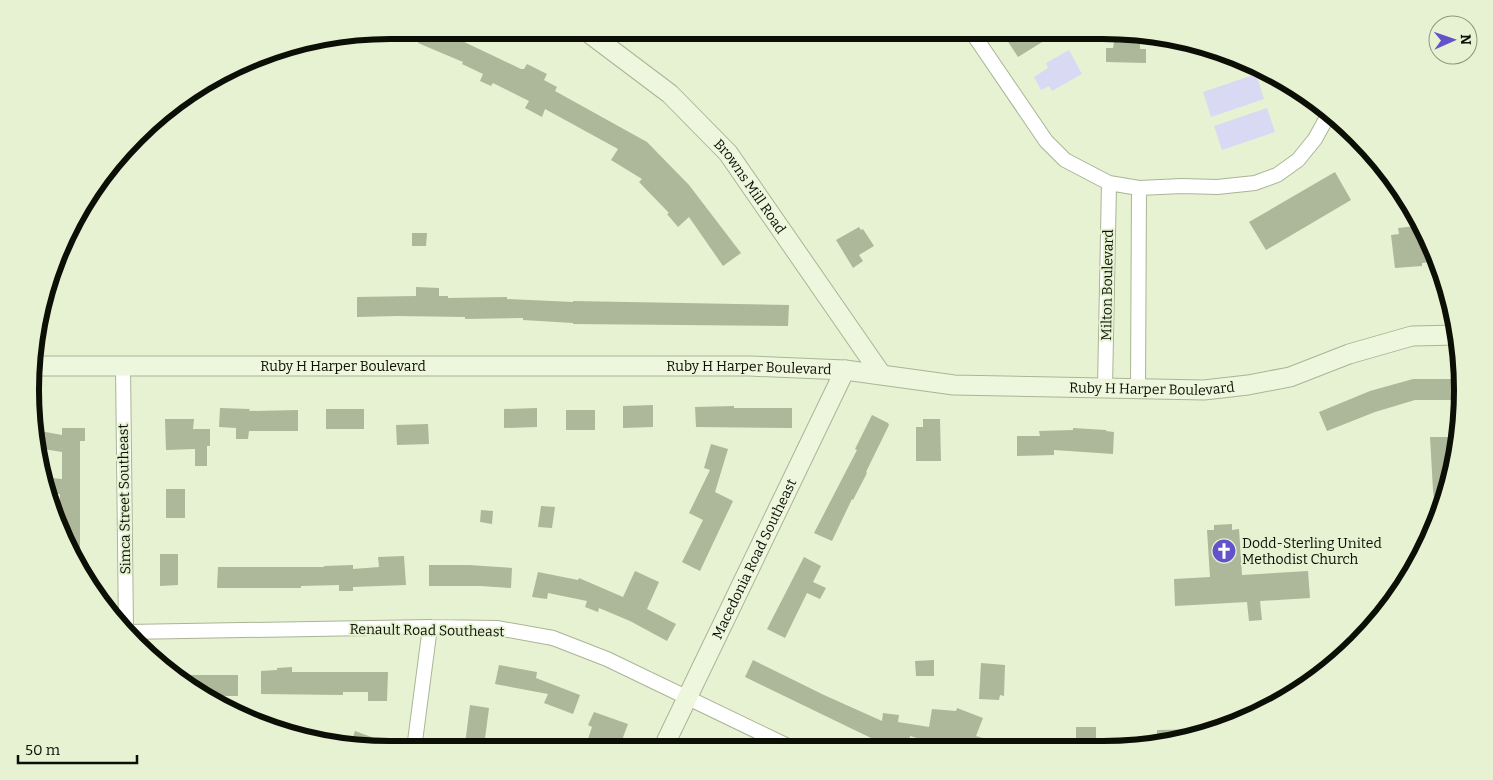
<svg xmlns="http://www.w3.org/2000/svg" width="1493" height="780" font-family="Bitter,serif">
  <rect width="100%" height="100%" fill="#e7f2d3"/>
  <path fill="#d9d9f4" d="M 1069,50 L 1082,74 L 1052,91 L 1049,86 L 1041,90 L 1034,77 L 1048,68 L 1046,63 Z
    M 1256,74 L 1264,99 L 1211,117 L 1203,92 Z
    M 1267,108 L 1275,132 L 1222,150 L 1214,126 Z"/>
  <path fill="#adb799" d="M 423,30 L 445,30 L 461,37 L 460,40 L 521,69 L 524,69 L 527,64 L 547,74 L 544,80 L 557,87 L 555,91 L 647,142 L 689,185 L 741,253 L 723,266 L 689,217 L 678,227 L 667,214 L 669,213 L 639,182 L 642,179 L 611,160 L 618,149 L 545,109 L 542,117 L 525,108 L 529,101 L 493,83 L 491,86 L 480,81 L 483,74 L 462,64 L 463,62 L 418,43 Z
    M 1001,31 L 1041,31 L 1047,39 L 1018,57 Z
    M 1114,42 L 1140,43 L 1140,49 L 1146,49 L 1146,63 L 1106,62 L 1106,48 L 1113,48 Z
    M 1335,172 L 1351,200 L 1266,250 L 1249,222 Z
    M 1417,226 L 1418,232 L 1425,232 L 1438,261 L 1422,263 L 1422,266 L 1395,268 L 1391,235 L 1399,234 L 1398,228 Z
    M 859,227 L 861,230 L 863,229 L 874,246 L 859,255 L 863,261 L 853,268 L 836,240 Z
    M 412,233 L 427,233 L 426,246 L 412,246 Z
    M 416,287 L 439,288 L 439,296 L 448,296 L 448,298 L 507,297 L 507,299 L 573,302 L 573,301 L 789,305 L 788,326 L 573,324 L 573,323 L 523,320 L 523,318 L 465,319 L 465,317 L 397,316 L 357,317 L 357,297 L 416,296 Z
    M 1413,379 L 1461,379 L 1462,400 L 1415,400 L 1375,412 L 1327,431 L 1319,412 L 1370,391 Z
    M 653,405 L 653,427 L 623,428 L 623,406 Z
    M 734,406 L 734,408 L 792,408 L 792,428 L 696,427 L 695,407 Z
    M 220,408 L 250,409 L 249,411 L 298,410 L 298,431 L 249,431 L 248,439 L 236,439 L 236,428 L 219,427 Z
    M 537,408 L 537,427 L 504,428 L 504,409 Z
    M 326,409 L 364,409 L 364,429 L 326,429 Z
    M 566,410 L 595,410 L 595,430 L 566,430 Z
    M 872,415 L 888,423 L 889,425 L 866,472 L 867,473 L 853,500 L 852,499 L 832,541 L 814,533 L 857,450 L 855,449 Z
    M 165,419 L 194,419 L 193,429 L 210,429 L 210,446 L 207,446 L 207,466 L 195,466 L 195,449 L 166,450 Z
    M 923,419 L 940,419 L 941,461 L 916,461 L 916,427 L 923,427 Z
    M 428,424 L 429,444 L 397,445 L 396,425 Z
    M 62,428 L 85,428 L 85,441 L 80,441 L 80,567 L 67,549 L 60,524 L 60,494 L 52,494 L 52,478 L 62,479 L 62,452 L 37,448 L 40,431 L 62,435 Z
    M 1073,428 L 1106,430 L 1106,431 L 1114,432 L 1113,454 L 1054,450 L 1054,455 L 1017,456 L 1017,436 L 1040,436 L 1039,431 L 1073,430 Z
    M 1430,437 L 1451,437 L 1453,471 L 1451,483 L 1436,521 L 1433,490 Z
    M 711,444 L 728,449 L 715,492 L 733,501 L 700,571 L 682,562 L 703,520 L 689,513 L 710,470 L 704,468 Z
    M 166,489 L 185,489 L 185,518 L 166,518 Z
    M 541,506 L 555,507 L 552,528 L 538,527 Z
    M 481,510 L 493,511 L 492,524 L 480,522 Z
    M 1232,524 L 1232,530 L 1239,529 L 1242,575 L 1308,571 L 1310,598 L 1260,601 L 1262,620 L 1249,621 L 1247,602 L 1175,606 L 1174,579 L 1210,577 L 1207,530 L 1214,530 L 1214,525 Z
    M 160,554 L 178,554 L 178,585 L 160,586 Z
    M 404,556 L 406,585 L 353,587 L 353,591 L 339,591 L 339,585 L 301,586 L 301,588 L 217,588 L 218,567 L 324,567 L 324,566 L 353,565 L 353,569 L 379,567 L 378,557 Z
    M 804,557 L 821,566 L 813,582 L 826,588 L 820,599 L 807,593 L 785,638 L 767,629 Z
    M 429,565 L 469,565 L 512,568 L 511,588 L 481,586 L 429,586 Z
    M 635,571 L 659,582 L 647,609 L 676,624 L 667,641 L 630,621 L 599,608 L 598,612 L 585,607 L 587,601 L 548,593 L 547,599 L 532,597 L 538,572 L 578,580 L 579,578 L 623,597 Z
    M 753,660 L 824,695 L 882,721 L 883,713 L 899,715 L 898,722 L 929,727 L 932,709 L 956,711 L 957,708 L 983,718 L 976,736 L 1003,744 L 1002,747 L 949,747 L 910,736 L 909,744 L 871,738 L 745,677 Z
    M 934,660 L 934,676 L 916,676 L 915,661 Z
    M 981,663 L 1005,665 L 1004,696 L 1000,695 L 999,700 L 979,699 Z
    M 499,665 L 537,672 L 536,678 L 580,695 L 573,714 L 544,703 L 548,694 L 495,684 Z
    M 292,667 L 292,672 L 388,672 L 387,701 L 368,701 L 368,692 L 343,692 L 343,695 L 261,694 L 261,671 L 277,670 L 277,668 Z
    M 177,675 L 238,675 L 238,696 L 207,696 Z
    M 470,705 L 489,708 L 484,746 L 465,744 Z
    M 594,712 L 628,724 L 619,748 L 605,749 L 587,742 L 592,727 L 588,725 Z
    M 1076,727 L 1096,727 L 1096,747 L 1076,747 Z
    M 1199,729 L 1200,734 L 1157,745 L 1157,730 Z
    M 355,731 L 374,738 L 370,749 L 350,746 Z"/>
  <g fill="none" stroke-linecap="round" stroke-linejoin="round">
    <defs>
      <path id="street" d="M 971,31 L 1046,141 L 1065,160 L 1109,183 L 1139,188 L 1182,186 L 1217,187 L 1255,183 L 1277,175 L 1298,160 L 1315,139 L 1330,112
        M 123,366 L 126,631
        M 1105,388 L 1109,183
        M 1138,388 L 1139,188
        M 127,632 L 430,627 L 497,628 L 553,638 L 607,659 L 792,748
        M 414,749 L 430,627"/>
      <g id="secondary">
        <path id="s1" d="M 585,30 L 670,94 L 728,153 L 881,374"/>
        <path id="s2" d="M 31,366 L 749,366 L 845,370 L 954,385 L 1204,390 L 1248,385 L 1290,377 L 1349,354 L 1412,336 L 1458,335"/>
        <path id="s3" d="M 663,748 L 845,370"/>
      </g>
    </defs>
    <use href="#street" stroke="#aab496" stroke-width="16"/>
    <use href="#secondary" stroke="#aab496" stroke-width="21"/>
    <use href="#street" stroke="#fff" stroke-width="14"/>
    <use href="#secondary" stroke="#eef6dd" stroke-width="19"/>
  </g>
  <defs>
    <symbol id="church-disc" viewBox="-11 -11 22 22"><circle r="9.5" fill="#6352ca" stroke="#e7f2d3"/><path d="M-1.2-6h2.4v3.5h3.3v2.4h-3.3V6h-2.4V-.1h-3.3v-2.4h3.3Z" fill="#fff"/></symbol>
  </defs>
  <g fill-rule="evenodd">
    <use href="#church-disc" x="1210" y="537" width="28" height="28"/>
  </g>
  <g text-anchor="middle" stroke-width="4" stroke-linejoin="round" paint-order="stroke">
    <g font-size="14" fill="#0c0f05" stroke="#e7f2d3">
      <text dy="5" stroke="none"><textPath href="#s1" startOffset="229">Browns Mill Road</textPath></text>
      <text transform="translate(1107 285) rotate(-89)" y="5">Milton Boulevard</text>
      <text dy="5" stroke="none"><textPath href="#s2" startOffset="312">Ruby H Harper Boulevard</textPath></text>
      <text dy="5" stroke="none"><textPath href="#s2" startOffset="718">Ruby H Harper Boulevard</textPath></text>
      <text dy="5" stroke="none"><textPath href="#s2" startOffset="1122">Ruby H Harper Boulevard</textPath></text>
      <text transform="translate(124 499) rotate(-91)" y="5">Simca Street Southeast</text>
      <text dy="5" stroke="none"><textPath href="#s3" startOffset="210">Macedonia Road Southeast</textPath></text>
      <text transform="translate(427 630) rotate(1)" y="5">Renault Road Southeast</text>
    </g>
    <g font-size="14" fill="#0c0f05" stroke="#e7f2d3" text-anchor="start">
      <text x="1242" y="548">Dodd-Sterling United<tspan x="1242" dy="16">Methodist Church</tspan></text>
    </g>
  </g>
  <path d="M0 0H1493V780H0ZM390 39H1103A351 351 0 0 1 1454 390V390A351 351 0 0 1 1103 741H390A351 351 0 0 1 39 390V390A351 351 0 0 1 390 39Z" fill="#e7f2d3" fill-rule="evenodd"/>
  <path fill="none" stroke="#0c0f05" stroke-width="6" d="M390 39H1103A351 351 0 0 1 1454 390V390A351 351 0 0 1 1103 741H390A351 351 0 0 1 39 390V390A351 351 0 0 1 390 39Z"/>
  <g transform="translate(1453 40) rotate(88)"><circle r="24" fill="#e7f2d3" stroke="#8f9781"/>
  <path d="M0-4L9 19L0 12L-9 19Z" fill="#6352ca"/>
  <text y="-8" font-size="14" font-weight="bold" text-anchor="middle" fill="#0c0f05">N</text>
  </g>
  <path d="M18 755v8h119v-8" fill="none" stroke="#0c0f05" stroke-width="2.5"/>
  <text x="25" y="755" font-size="15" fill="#0c0f05" stroke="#e7f2d3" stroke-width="4" paint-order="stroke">50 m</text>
</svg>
